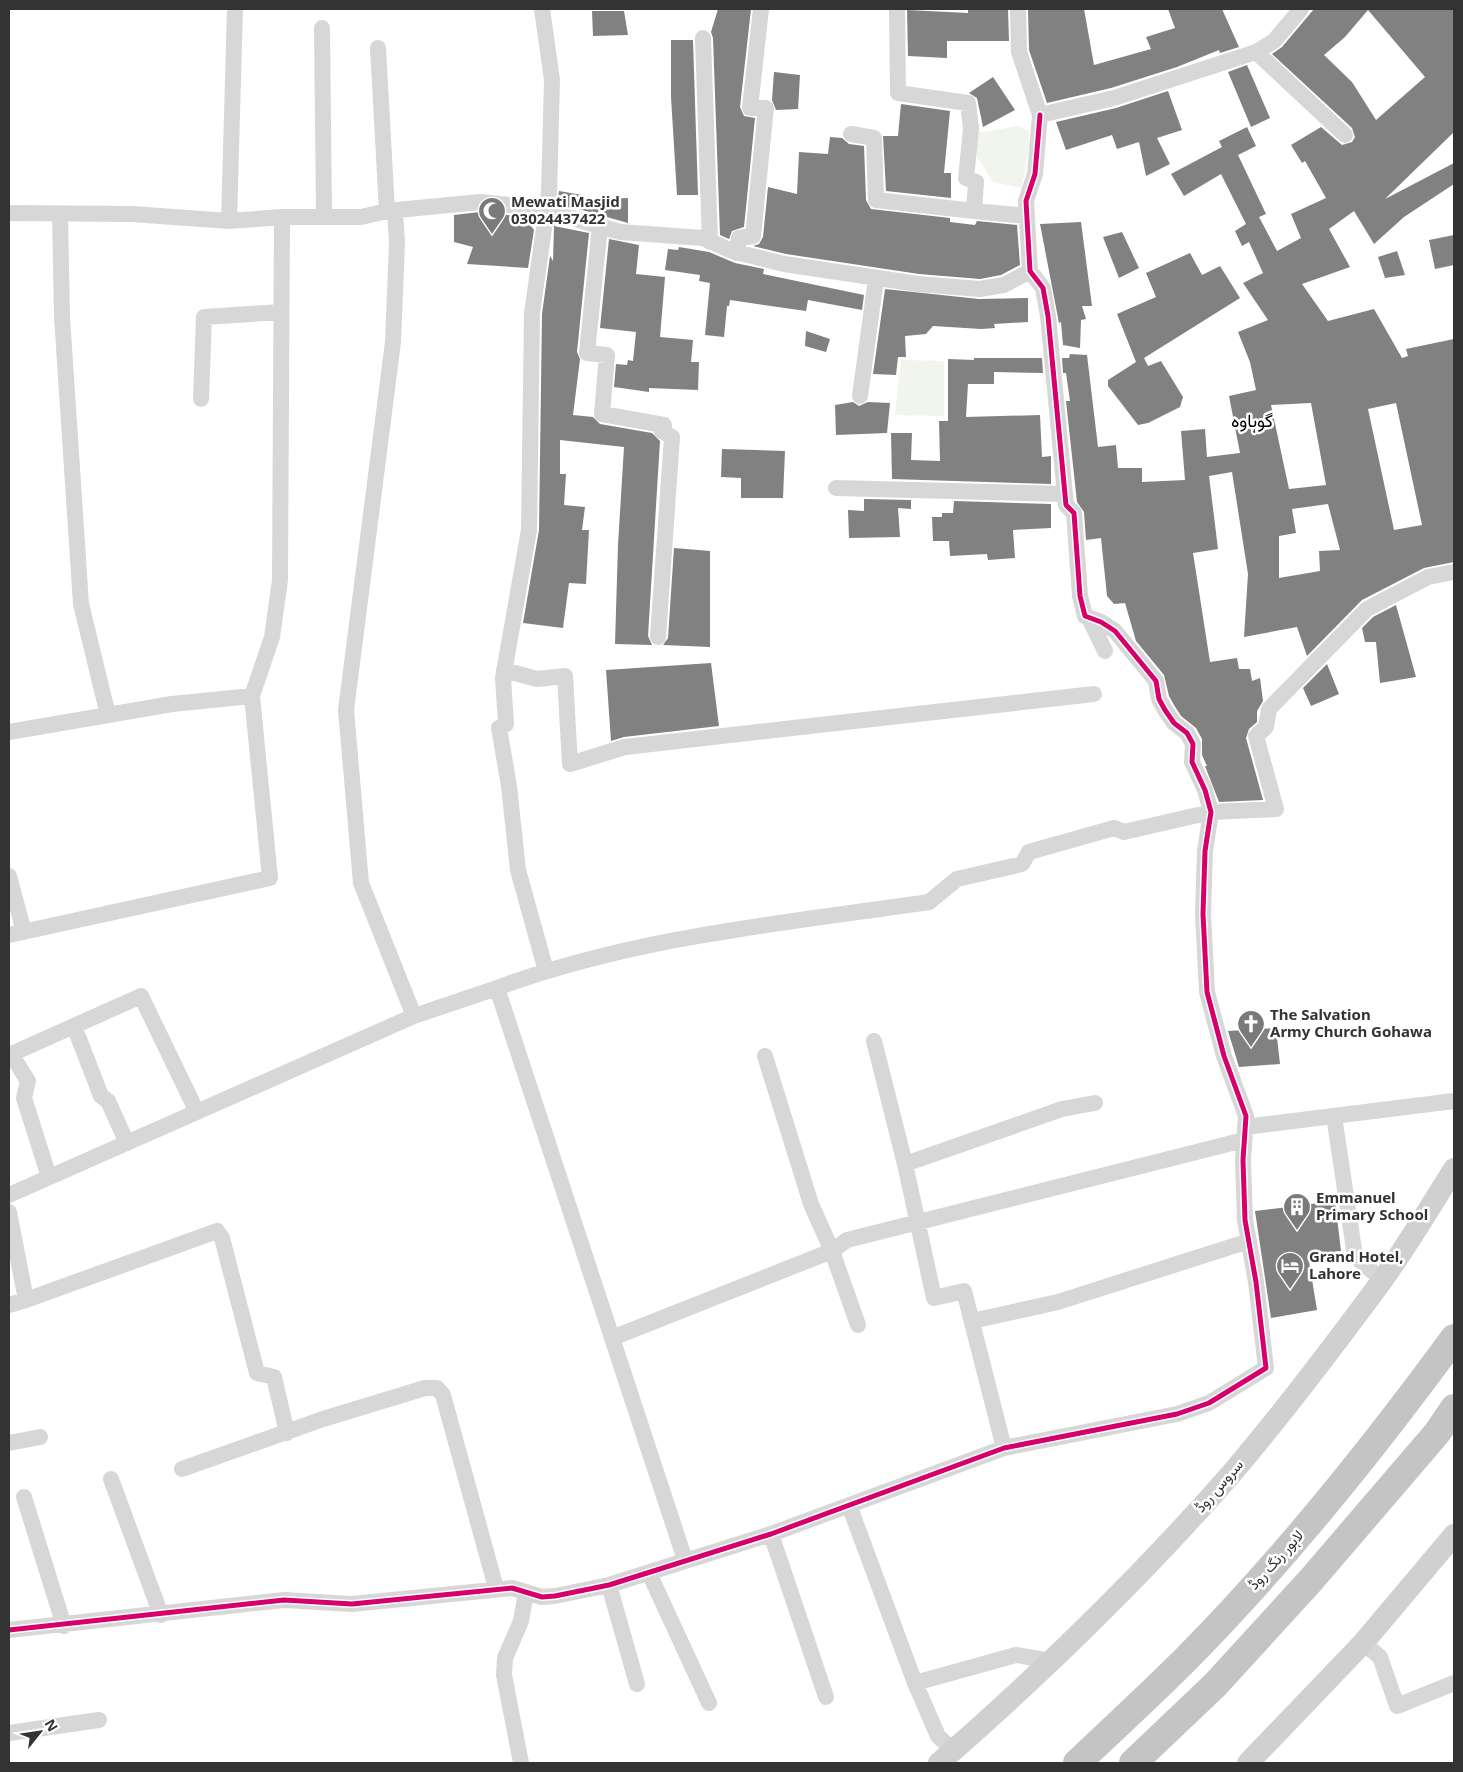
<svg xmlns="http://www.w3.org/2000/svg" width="1463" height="1772" font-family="'Noto Sans',Vazirmatn,sans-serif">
  <rect width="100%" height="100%" fill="#fff"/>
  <path fill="#f1f5ed" d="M 1018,126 L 1029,131 L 1029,145 L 1022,188 L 993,182 L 976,155 L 977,133 Z
    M 901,360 L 944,361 L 944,416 L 895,415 Z"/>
  <path fill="#818181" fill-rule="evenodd" d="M 718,9 L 751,9 L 740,107 L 744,116 L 755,118 L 744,227 L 732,231 L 729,239 L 720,235 L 713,38 L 711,32 Z
    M 968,9 L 1008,9 L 1009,41 L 947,41 L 947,58 L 908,56 L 907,10 L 968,13 Z
    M 1028,9 L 1084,9 L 1094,65 L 1151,49 L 1146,37 L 1175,28 L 1168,9 L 1222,9 L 1239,47 L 1220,53 L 1219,50 L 1177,67 L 1111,88 L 1047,103 L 1029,50 Z
    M 1314,9 L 1454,9 L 1454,132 L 1385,199 L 1454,163 L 1454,184 L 1404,217 L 1374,244 L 1354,211 L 1329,229 L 1350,267 L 1302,284 L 1328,321 L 1374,309 L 1402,358 L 1408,356 L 1406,349 L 1454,339 L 1454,562 L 1424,568 L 1362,600 L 1307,656 L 1297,627 L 1244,637 L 1248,574 L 1232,472 L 1209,476 L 1218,549 L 1193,553 L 1210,662 L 1237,658 L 1239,669 L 1250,669 L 1252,681 L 1260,678 L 1263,701 L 1257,711 L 1257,722 L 1249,729 L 1246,738 L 1263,800 L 1219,802 L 1205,766 L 1207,766 L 1202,755 L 1202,739 L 1196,728 L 1181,716 L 1174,705 L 1169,696 L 1164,675 L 1136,641 L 1125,603 L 1114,604 L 1107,596 L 1101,538 L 1086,540 L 1084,512 L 1077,502 L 1066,401 L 1070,401 L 1066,373 L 1063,373 L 1062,358 L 1069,358 L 1070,354 L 1087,355 L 1098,447 L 1116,445 L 1118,468 L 1142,468 L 1142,482 L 1185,480 L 1181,431 L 1205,429 L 1207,457 L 1240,453 L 1229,396 L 1256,390 L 1250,362 L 1238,332 L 1268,320 L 1243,283 L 1263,273 L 1249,242 L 1242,246 L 1235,231 L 1246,224 L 1221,174 L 1184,196 L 1171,174 L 1222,147 L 1219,141 L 1247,127 L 1256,146 L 1238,155 L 1266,214 L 1259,217 L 1277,251 L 1301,238 L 1291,214 L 1326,198 L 1305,161 L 1302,163 L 1291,145 L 1321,127 L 1342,145 L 1352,142 L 1355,137 L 1352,128 L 1272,54 L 1282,47 ZM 1368,10 L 1425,77 L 1376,120 L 1352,82 L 1324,55 L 1345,37 ZM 1311,403 L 1326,485 L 1289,489 L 1271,405 ZM 1396,403 L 1422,525 L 1394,530 L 1368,409 ZM 1328,504 L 1340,550 L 1319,551 L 1320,571 L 1279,578 L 1279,536 L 1296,533 L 1292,509 Z
    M 592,11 L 624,11 L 628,35 L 593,36 Z
    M 671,40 L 693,40 L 698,195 L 677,195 L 671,97 Z
    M 1247,65 L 1270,118 L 1251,127 L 1228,72 Z
    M 774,72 L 800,75 L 798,109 L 776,110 L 772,100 Z
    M 993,77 L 1015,110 L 983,127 L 977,98 L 969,93 Z
    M 1168,91 L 1182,130 L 1157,138 L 1170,164 L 1146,176 L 1139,142 L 1117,149 L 1112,135 L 1066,150 L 1056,122 L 1116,108 Z
    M 901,104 L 950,111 L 944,173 L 951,173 L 951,198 L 886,191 L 883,136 L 898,136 Z
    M 830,137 L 842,138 L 849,144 L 864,146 L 866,200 L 871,209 L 950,218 L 950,222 L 975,225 L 977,221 L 1017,225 L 1020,265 L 1001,275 L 980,279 L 919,274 L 786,254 L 753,246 L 759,244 L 763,237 L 768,187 L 797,194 L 799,152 L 828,154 Z
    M 559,191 L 582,195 L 581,200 L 628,198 L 628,223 L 575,208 L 557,206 Z
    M 480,212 L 525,217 L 534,230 L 528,268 L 467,264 L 473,247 L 454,242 L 454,215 Z
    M 1081,222 L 1092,306 L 1082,306 L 1086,319 L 1081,320 L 1080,348 L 1063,345 L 1061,322 L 1059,323 L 1040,224 Z
    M 554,226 L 589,233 L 577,352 L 580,359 L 573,415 L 593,417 L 600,424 L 652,433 L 660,441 L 648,636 L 652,645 L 615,644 L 618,545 L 624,447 L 560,440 L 560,474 L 566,474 L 564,505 L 585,507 L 582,530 L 589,530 L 586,584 L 569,583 L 563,628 L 523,623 L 539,530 L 542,314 L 550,256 L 553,261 Z
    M 1122,232 L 1139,268 L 1119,278 L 1103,237 Z
    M 1454,235 L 1454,265 L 1435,269 L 1429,240 Z
    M 609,239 L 639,245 L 636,274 L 665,277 L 660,337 L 693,340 L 691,362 L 699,362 L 698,390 L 649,388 L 649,392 L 614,387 L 616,364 L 627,365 L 628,360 L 633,361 L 636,332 L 600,328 Z
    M 679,247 L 709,252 L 735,263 L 764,269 L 763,274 L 864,295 L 862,310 L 808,300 L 806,311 L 730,300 L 729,306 L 727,306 L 724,337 L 705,335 L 710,283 L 699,281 L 700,275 L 665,270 L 668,249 L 678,250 Z
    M 1397,251 L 1405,275 L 1385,278 L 1378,257 Z
    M 1190,253 L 1202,275 L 1220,266 L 1240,298 L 1144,358 L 1148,366 L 1161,361 L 1183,397 L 1180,407 L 1148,423 L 1138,425 L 1108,386 L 1108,380 L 1136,362 L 1117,314 L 1156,297 L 1146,273 Z
    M 885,289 L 979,299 L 1028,298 L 1028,322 L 994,324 L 995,328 L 981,329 L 933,326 L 926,334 L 905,336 L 906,357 L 898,357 L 896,375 L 873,374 Z
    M 806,331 L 830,339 L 826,352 L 805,346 Z
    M 974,358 L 1042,358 L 1043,373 L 994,372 L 994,384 L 968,384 L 966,417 L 1040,415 L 1042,457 L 1051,456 L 1051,484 L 892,479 L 891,433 L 912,433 L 911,460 L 940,461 L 939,421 L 948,421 L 948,359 L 974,360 Z
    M 853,402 L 859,406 L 868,402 L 890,403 L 887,433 L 836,435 L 835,405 Z
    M 722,449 L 785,451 L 783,498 L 741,498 L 741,478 L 721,477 Z
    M 864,499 L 911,500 L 911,509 L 898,508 L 900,537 L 849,538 L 848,510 L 864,511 Z
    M 954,501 L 1051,504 L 1051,528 L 1013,530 L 1015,558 L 988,560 L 987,554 L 950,556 L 949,541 L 933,541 L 932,517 L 942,517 L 942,513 L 953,513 Z
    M 674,548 L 710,551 L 710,647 L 663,645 L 668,638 Z
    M 1396,605 L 1416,677 L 1380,683 L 1376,642 L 1365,642 L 1362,628 L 1373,617 Z
    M 711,663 L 719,726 L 624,737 L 611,741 L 606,670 Z
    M 1327,664 L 1339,694 L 1311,706 L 1303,688 Z
    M 1276,1028 L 1280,1064 L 1239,1067 L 1228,1031 Z
    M 1335,1201 L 1341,1251 L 1308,1255 L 1317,1310 L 1271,1318 L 1255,1211 Z"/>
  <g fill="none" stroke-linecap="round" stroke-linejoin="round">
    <path stroke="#d7d7d7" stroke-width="16" d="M 542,9 L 552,80 L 549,193 L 532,313 L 529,530 L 503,678 L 506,724 L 499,728 L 509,786 L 518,870 L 546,971
      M 897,9 L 898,93 L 968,103 L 971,129 L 966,178 L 976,182 L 974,211 L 1027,216
      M 1018,9 L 1019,52 L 1040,115 L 1114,98 L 1256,52 L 1274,41 L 1301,9
      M 322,28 L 324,216
      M 703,38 L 710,242
      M 378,48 L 387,211
      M 1256,52 L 1345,135
      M 851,134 L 874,138 L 876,200 L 974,211
      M 395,210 L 397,243 L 393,342 L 346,710 L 361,883 L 414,1016 L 497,988
      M 9,213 L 132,214 L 229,221 L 282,217 L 361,217 L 387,211 L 480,202 L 547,209
      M 60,214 L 62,317 L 81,604 L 108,715
      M 546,215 L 572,218 L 620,232 L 703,238 L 732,251 L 784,264 L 918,284 L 980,289 L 1004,285 L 1030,271
      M 229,221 L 235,9
      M 600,226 L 587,353 L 607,355 L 602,414 L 664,425 L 662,431 L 672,437 L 658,637
      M 737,253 L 739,238 L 753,236 L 766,108 L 750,108 L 761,9
      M 860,396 L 876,279
      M 201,399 L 204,317 L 281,312
      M 836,488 L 1065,494
      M 1089,618 L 1105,651
      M 504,670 L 537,679 L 565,676 L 570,764 L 625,747 L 1094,694
      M 9,732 L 172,704 L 252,696
      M 9,876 L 24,932
      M 9,935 L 270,878 L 252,696 L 272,637 L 280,580 L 282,217
      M 74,1026 L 101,1096 L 108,1101 L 127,1143
      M 874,1041 L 905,1164 L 934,1298 L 964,1291 L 1004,1448
      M 11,1054 L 28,1081 L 24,1098 L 49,1177
      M 9,1055 L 141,996 L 197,1112
      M 765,1056 L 811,1204 L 832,1251 L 858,1325
      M 1334,1116 L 1355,1256 L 1382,1280
      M 1245,1127 L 1454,1101
      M 905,1164 L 1062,1109 L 1095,1103
      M 9,1195 L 414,1016
      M 9,1212 L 26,1300 L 9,1305
      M 26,1300 L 217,1231 L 222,1238 L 257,1373 L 274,1377 L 287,1433
      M 972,1321 L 1058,1302 L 1249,1241
      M 612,1338 L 832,1251 L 847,1240 L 1244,1140
      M 9,1443 L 40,1437
      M 182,1469 L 323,1419 L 425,1388 L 437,1388 L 443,1395 L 496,1588
      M 111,1479 L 161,1615
      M 24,1497 L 64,1626
      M 849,1505 L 915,1683 L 938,1736 L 953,1750
      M 771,1534 L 826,1697
      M 685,1560 L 497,988 C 635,937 784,923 929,902 L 957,879 L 1022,864 L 1029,852 L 1114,828 L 1124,832 L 1211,812 L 1276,809 L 1256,736 L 1266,727 L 1269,709 L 1367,609 L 1428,577 L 1454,572
      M 649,1573 L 709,1703
      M 609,1585 L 637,1684
      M 9,1630 L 284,1600 L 352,1604 L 512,1588 L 542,1597 L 555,1596 L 609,1585 L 771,1534 L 1004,1448 L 1177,1414 L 1209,1403 L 1266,1368 L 1256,1282 L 1245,1220 L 1243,1160 L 1246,1116 L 1224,1056 L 1207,992 L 1203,914 L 1205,851 L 1211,812 L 1205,790 L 1192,762 L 1193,744 L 1187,733 L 1174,723 L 1165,710 L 1159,699 L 1156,681 L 1115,631 L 1101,622 L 1085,616 L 1080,596 L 1074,513 L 1066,505 L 1048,316 L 1043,288 L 1030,271 L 1026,201 L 1035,174 L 1040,115
      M 1363,1643 L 1380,1657 L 1397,1706 L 1454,1683
      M 915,1683 L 1016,1655 L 1051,1661
      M 9,1733 L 99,1720
      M 521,1763 L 504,1675 L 505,1658 L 521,1621 L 526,1592"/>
    <path stroke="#d0d0d0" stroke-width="22" d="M 939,1763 C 1042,1673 1141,1577 1232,1473 C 1284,1412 1333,1347 1381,1282 C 1407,1246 1430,1207 1454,1169
      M 1248,1763 L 1363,1643 L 1454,1535"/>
    <path stroke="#c4c4c4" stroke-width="28" d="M 1077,1763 C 1114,1728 1151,1694 1187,1658 C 1285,1559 1372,1450 1454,1338
      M 1133,1763 L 1215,1685 L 1311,1580 L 1437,1433 L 1454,1408"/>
    <defs>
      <path id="cycleway" d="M 9,1630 L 284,1600 L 352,1604 L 512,1588 L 542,1597 L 555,1596 L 609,1585 L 771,1534 L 1004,1448 L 1177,1414 L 1209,1403 L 1266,1368 L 1256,1282 L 1245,1220 L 1243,1160 L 1246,1116 L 1224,1056 L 1207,992 L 1203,914 L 1205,851 L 1211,812 L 1205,790 L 1192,762 L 1193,744 L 1187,733 L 1174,723 L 1165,710 L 1159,699 L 1156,681 L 1115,631 L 1101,622 L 1085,616 L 1080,596 L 1074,513 L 1066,505 L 1048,316 L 1043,288 L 1030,271 L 1026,201 L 1035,174 L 1040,115"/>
    </defs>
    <use href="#cycleway" stroke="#fff" stroke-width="8"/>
    <use href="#cycleway" stroke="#d6006c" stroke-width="5"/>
  </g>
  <defs>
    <symbol id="mosque-pin" viewBox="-11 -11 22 30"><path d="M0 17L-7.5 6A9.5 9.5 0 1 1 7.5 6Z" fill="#7a7a7a" stroke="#fff"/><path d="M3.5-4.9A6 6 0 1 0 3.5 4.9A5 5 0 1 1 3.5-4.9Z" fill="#fff"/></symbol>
    <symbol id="church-pin" viewBox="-11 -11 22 30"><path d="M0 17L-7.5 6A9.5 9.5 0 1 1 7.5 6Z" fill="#7a7a7a" stroke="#fff"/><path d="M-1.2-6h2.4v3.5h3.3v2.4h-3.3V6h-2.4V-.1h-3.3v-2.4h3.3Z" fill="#fff"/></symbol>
    <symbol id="building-pin" viewBox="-11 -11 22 30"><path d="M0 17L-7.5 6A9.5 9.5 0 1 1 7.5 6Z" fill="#7a7a7a" stroke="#fff"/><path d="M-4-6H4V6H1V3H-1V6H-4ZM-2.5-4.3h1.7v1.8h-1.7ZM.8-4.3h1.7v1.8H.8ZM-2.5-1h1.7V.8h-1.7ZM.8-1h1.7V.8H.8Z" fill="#fff"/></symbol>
    <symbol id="hotel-pin" viewBox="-11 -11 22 30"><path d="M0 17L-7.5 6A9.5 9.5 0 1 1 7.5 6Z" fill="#7a7a7a" stroke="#fff"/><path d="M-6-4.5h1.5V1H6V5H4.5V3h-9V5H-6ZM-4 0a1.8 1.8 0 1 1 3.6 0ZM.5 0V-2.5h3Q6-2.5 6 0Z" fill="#fff"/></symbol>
  </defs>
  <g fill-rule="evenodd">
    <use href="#mosque-pin" x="476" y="195" width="32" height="43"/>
    <use href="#church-pin" x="1235" y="1008" width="32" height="43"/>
    <use href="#building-pin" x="1281" y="1191" width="32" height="43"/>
    <use href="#hotel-pin" x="1274" y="1250" width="32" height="43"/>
  </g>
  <g text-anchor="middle" stroke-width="5" stroke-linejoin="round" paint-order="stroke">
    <g font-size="15" font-weight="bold" fill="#333" stroke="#fff" text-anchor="start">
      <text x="511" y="207">Mewati Masjid<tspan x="511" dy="17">03024437422</tspan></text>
      <text x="1270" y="1020">The Salvation<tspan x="1270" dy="17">Army Church Gohawa</tspan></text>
      <text x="1316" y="1203">Emmanuel<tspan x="1316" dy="17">Primary School</tspan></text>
      <text x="1309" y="1262">Grand Hotel,<tspan x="1309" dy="17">Lahore</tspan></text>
    </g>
    <g font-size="15" fill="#333" stroke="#fff">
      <text transform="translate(1219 1486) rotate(-49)" y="5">سروس روڈ</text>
      <text transform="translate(1276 1560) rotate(-48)" y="5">لاہور رنگ روڈ</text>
    </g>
    <g font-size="18" fill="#000" stroke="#fff">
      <text x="1252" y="427">گوہاوہ</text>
    </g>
  </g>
  <rect width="1463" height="1772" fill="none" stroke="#333333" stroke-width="20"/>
  <g transform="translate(40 1732) rotate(60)" stroke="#ffffff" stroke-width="4" paint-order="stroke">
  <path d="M0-4L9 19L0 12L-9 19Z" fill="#333333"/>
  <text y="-8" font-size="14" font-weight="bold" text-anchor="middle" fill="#333333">N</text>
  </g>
</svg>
